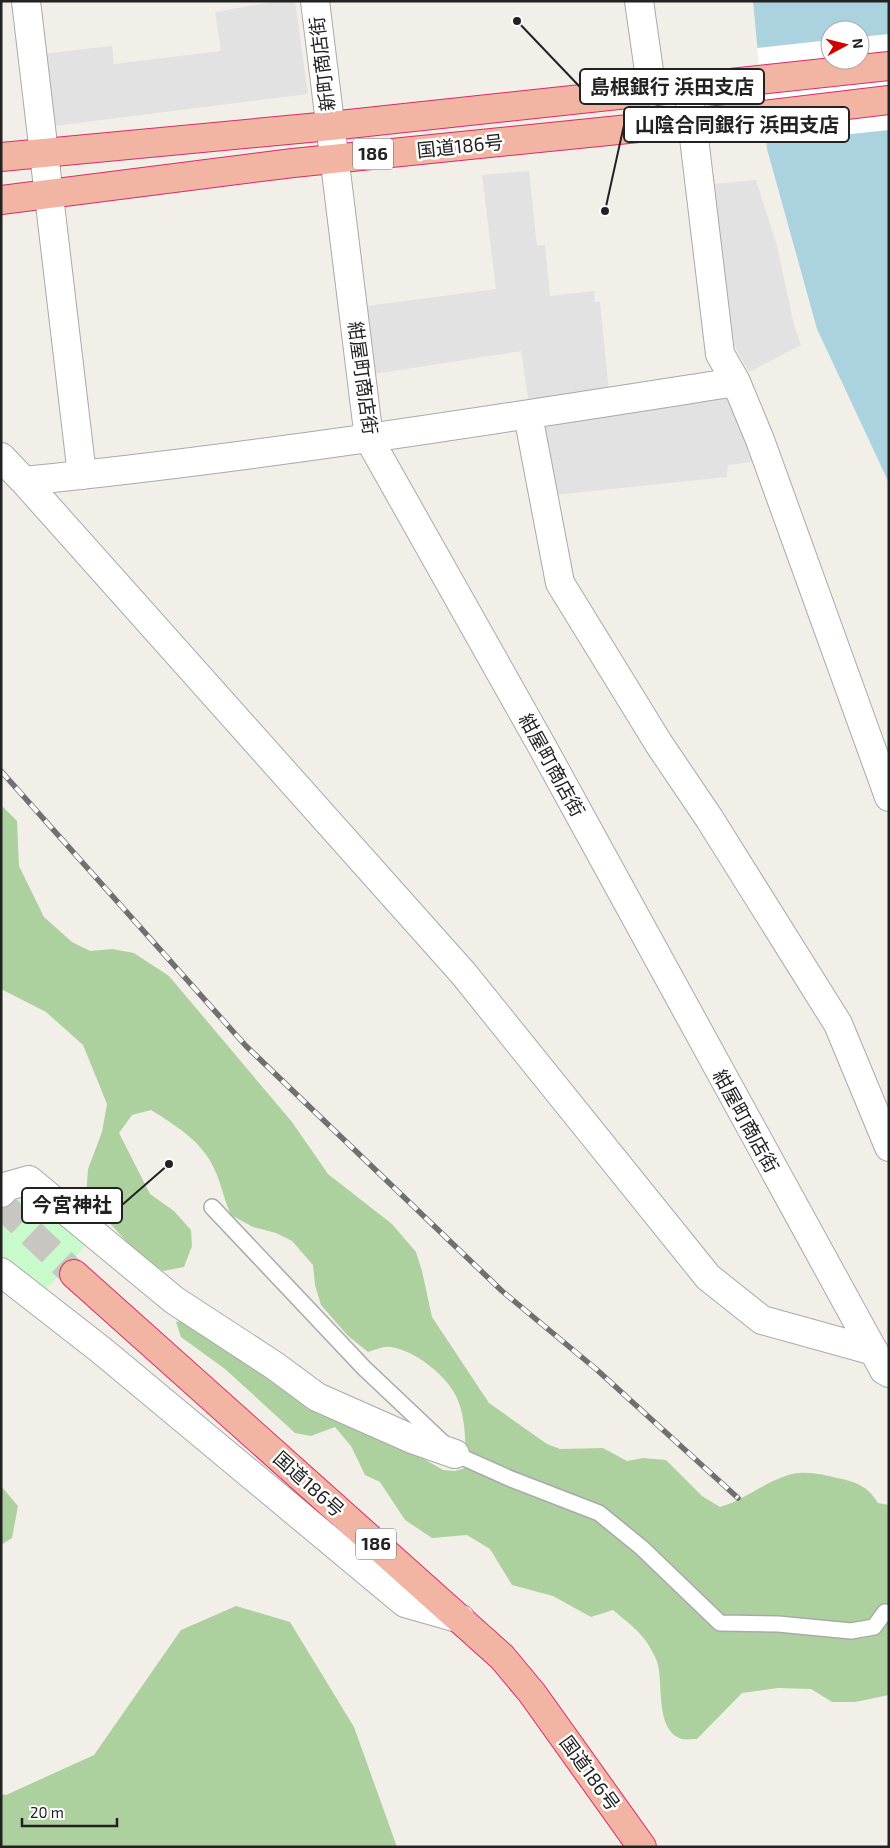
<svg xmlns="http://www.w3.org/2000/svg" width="890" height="1848" font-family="'Exo 2','Noto Sans JP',sans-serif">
  <rect width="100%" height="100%" fill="#f2efe9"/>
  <path fill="#add19e" d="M 1,805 L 17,821 L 19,866 L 44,917 L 72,942 L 90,951 L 112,949 L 134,953 L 169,976 L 292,1122 L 328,1174 L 392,1224 L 416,1252 L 422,1271 L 432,1317 L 489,1403 L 547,1444 L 560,1449 L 603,1448 L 627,1461 L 643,1458 L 666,1460 L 702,1496 L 720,1507 C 745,1500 774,1475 799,1473 C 812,1472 825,1475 837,1478 C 855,1481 869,1487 878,1503 L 889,1505 L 889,1695 L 855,1702 L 832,1702 L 811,1689 L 778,1688 L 742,1693 L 697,1739 C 693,1739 686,1740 682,1739 C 653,1730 665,1679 656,1659 C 645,1634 633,1627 613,1610 L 591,1617 L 553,1596 L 512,1585 L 490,1549 L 467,1535 L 432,1538 L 405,1520 L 380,1482 L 365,1475 L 351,1446 L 335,1427 L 311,1436 L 295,1433 L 225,1369 L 181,1337 L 176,1322 L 184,1320 L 443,1470 L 455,1471 L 465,1468 C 466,1446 466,1416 456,1396 C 445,1374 414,1350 390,1347 C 384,1346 375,1350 368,1352 L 348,1336 L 321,1305 L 315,1285 L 313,1265 L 292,1241 L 276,1233 L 253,1227 L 231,1215 C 225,1202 222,1188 217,1175 C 205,1143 178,1127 151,1110 L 132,1115 L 119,1133 L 150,1194 L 174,1211 L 191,1230 L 192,1246 L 184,1267 L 163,1271 L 135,1251 L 86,1197 L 88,1169 L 102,1132 L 107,1104 L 83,1045 L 46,1012 L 1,989 Z
    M 1,1486 L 18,1506 L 12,1538 L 1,1545 Z
    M 236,1606 L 290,1622 L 354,1727 L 397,1847 L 1,1847 L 1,1794 L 6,1795 L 94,1755 L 181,1630 Z"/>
  <path fill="#c8facc" d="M 31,1188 L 88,1243 L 42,1294 L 1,1260 L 1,1205 Z"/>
  <path fill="#e2e2e2" d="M 278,1 L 295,1 L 308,94 L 54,126 L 42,54 L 112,46 L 114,64 L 221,51 L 215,12 Z
    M 529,171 L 537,246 L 545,245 L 550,296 L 594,291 L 595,302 L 600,302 L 609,391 L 529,403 L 521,351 L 374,374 L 367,306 L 496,289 L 482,175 Z
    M 756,180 L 777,246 L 794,325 L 801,345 L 749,372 L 733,343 L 727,313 L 714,184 Z
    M 737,396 L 752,449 L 752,462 L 728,465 L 727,477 L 554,495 L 545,424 Z"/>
  <path fill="#aad3df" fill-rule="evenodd" d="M 753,1 L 889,1 L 889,483 L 817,329 L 767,149 ZM 830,30 L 860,30 L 860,60 L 830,60 Z"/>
  <path fill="#fff" d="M 889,34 L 889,130 L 767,143 L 757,48 L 830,40 L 830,60 L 860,60 L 860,37 Z"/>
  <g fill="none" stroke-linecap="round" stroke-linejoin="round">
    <path stroke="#c8c6c1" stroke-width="28" stroke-dasharray="28 14" stroke-linecap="butt" d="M 1,1204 L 74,1274"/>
    <defs>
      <path id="service" d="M 212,1207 L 364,1368 L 455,1454 L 511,1479 L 599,1513 L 642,1548 L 720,1623 L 778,1624 L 851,1631 L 874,1627 L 885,1612"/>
      <path id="minor" d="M 26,1 L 82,475
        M 315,1 L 369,439 L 543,748 L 884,1370
        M 639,1 L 652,92
        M 688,88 L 720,354 L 736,382 L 760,440 L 889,797
        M 528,415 L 560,583 L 659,744 L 709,818 L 838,1024 L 889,1147
        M 1,457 L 24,481 C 262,457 499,419 736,382
        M 24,481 L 463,973 L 708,1277 L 762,1320 L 874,1351
        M 1,1193 L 8,1186 L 29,1180 L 174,1300 L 275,1366 L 317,1397 L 412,1439 L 455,1454
        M 1,1272 L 101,1350 L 405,1603 L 461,1619"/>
      <path id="tertiary" d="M 884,1370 L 889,1373"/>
      <path id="trunk" d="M 1,157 L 330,126 L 889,66
        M 1,200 L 293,163 L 747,117 L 889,100
        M 74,1274 L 502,1657 L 532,1693 L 642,1847"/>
    </defs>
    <use href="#service" stroke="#a9a9a9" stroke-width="18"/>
    <use href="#minor" stroke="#a9a9a9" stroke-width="30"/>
    <use href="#tertiary" stroke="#a9a9a9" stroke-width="30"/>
    <use href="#trunk" stroke="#dc2a67" stroke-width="30"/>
    <use href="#service" stroke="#fff" stroke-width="15"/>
    <use href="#minor" stroke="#fff" stroke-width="28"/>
    <use href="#tertiary" stroke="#fff" stroke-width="28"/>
    <use href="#trunk" stroke="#f2b4a3" stroke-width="28"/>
    <defs>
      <path id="rail" d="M 1,771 L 246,1046 L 502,1291 L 596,1369 L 738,1498"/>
    </defs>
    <use href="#rail" stroke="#707070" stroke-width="5.5"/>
    <use href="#rail" stroke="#fff" stroke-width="4" stroke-dasharray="11" stroke-linecap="butt"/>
  </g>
  <g text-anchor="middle" stroke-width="5" stroke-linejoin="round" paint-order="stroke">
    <g fill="#fff" stroke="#646464" stroke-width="1">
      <rect x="353" y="138.5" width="40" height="31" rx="4"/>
      <rect x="356" y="1528.5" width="40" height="31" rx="4"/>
    </g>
    <g font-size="18" font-weight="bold" fill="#222">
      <text x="373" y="160">186</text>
      <text x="376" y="1550">186</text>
    </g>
    <g font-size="19" fill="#222" stroke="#fff">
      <text transform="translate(322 64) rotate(-97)" y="7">新町商店街</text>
      <text transform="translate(460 146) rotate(-6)" y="7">国道186号</text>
      <text transform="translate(363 378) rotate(82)" y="7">紺屋町商店街</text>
      <text transform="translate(552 765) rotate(61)" y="7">紺屋町商店街</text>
      <text transform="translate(746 1121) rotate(61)" y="7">紺屋町商店街</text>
      <text transform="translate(309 1484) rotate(42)" y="7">国道186号</text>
      <text transform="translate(590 1773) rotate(54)" y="7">国道186号</text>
    </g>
  </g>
  <path fill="none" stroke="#222" stroke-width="2" d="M517 21L580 87M605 211L624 125M169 1164L122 1205"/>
  <g fill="#222" stroke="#fff" stroke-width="2">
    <circle cx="517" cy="21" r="5"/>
    <circle cx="605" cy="211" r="5"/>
    <circle cx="169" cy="1164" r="5"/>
  </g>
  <g fill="#fff" stroke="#222" stroke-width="2">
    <rect x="580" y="69" width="184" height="35" rx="5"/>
    <rect x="624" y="107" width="225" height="35" rx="5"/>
    <rect x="22" y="1188" width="100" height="35" rx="5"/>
  </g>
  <g font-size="20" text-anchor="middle" font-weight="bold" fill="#222">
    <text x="672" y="94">島根銀行 浜田支店</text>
    <text x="737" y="132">山陰合同銀行 浜田支店</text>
    <text x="72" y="1212">今宮神社</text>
  </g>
  <rect width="890" height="1848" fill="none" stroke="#222222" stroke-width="5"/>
  <g transform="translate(845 45) rotate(83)"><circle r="24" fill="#ffffff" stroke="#a7a7a7"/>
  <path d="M0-4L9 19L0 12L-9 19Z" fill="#d40000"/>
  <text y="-8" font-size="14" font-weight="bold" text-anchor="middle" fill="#222222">N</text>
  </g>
  <path d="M22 1818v8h95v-8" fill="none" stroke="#222222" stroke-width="2.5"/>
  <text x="30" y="1818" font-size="15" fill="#222222" stroke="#ffffff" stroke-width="4" paint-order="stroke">20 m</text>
</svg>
